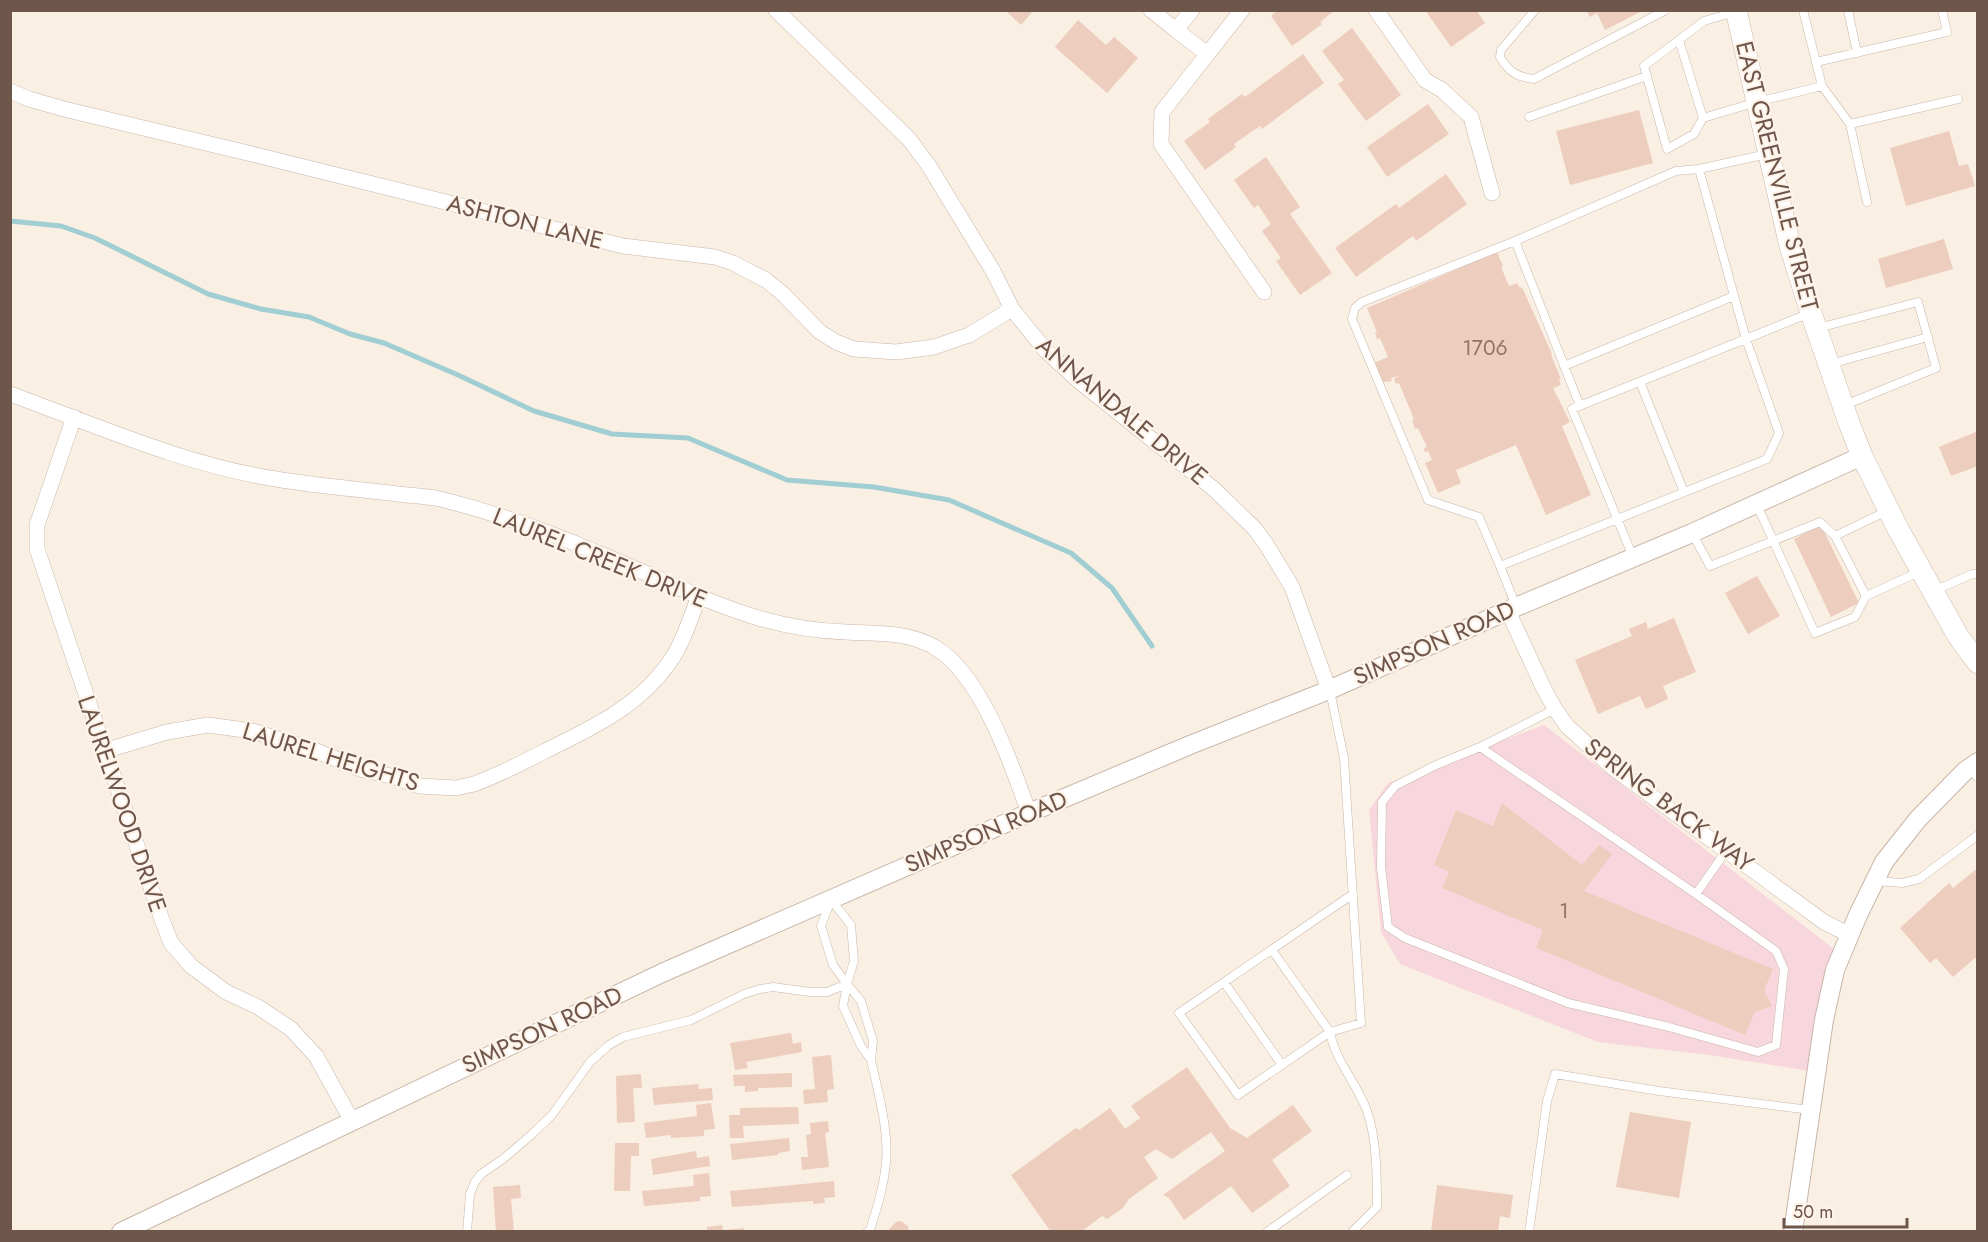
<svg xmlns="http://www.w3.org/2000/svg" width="1988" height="1242" font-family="Jost,sans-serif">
  <rect width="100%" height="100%" fill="#faefe3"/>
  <path fill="#f7d7dd" d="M 1544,725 L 1834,949 L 1809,1071 L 1709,1055 L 1598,1042 L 1400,964 L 1381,932 L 1369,810 L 1388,783 Z"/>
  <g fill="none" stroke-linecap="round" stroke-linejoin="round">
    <path stroke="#a0ced2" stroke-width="5" d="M 10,221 L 61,226 L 95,238 L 208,294 L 261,309 L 309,317 L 350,334 L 384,343 L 458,375 L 534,411 L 612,434 L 688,438 L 787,480 L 874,487 L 949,500 L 1071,553 L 1112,588 L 1152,646"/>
  </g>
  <path fill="#edcdbd" d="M 1005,10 L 1034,10 L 1021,25 Z
    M 1278,10 L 1335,10 L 1320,22 L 1322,24 L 1292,46 L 1271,16 Z
    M 1425,10 L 1476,10 L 1485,23 L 1451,47 Z
    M 1586,10 L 1644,10 L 1605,30 L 1597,13 L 1590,17 Z
    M 1078,20 L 1106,45 L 1114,37 L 1138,58 L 1107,93 L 1055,47 Z
    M 1352,28 L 1401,95 L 1366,121 L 1338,84 L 1344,80 L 1322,51 Z
    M 1303,54 L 1324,83 L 1262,129 L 1260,126 L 1234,144 L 1236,147 L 1205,170 L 1184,141 L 1210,122 L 1208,119 L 1242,94 L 1245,97 Z
    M 1428,104 L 1449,134 L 1387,177 L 1367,147 Z
    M 1639,110 L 1653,163 L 1570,185 L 1556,131 Z
    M 1949,131 L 1959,166 L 1968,164 L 1975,186 L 1906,206 L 1890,148 Z
    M 1266,157 L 1300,207 L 1290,214 L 1332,273 L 1300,295 L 1276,261 L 1281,258 L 1262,231 L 1271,224 L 1258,205 L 1254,208 L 1234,180 Z
    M 1446,174 L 1467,204 L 1416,241 L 1413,236 L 1356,277 L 1335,248 L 1396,204 L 1399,208 Z
    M 1944,239 L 1953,269 L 1886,288 L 1878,259 Z
    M 1497,252 L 1503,266 L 1501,267 L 1509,286 L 1517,283 L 1520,288 L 1522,287 L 1552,354 L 1551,355 L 1561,379 L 1559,379 L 1561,385 L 1553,388 L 1570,422 L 1562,426 L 1591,495 L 1546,515 L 1516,445 L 1456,470 L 1461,483 L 1438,493 L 1425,463 L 1432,460 L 1428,451 L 1425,452 L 1424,448 L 1427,447 L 1418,428 L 1415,429 L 1412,420 L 1414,419 L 1399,383 L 1396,384 L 1394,379 L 1399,376 L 1391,378 L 1392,381 L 1382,382 L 1374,363 L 1388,357 L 1380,338 L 1377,339 L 1375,333 L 1377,332 L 1367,308 Z
    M 1978,431 L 1978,466 L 1951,476 L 1939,447 Z
    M 1821,525 L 1859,603 L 1831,617 L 1794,539 Z
    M 1757,576 L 1780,616 L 1748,634 L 1725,593 Z
    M 1674,618 L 1696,672 L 1663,686 L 1668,699 L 1646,709 L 1640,696 L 1598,714 L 1575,660 L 1632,636 L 1629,629 L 1646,622 L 1648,629 Z
    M 1502,803 L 1582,865 L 1599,845 L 1612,854 L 1584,891 L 1773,969 L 1764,990 L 1772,1006 L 1755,1012 L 1745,1035 L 1536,948 L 1543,930 L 1442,888 L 1449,872 L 1434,865 L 1456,810 L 1493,826 Z
    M 1978,868 L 1978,960 L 1975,958 L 1953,977 L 1936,958 L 1930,963 L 1900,928 L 1949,883 L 1953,888 Z
    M 791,1033 L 793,1044 L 801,1042 L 802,1052 L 746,1062 L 748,1068 L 735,1070 L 730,1043 Z
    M 831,1055 L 834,1089 L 827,1090 L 828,1102 L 804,1104 L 803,1090 L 815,1089 L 812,1057 Z
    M 1187,1067 L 1230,1128 L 1247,1138 L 1293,1105 L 1312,1131 L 1272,1160 L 1290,1186 L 1252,1213 L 1231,1186 L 1184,1220 L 1169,1198 L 1163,1195 L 1225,1151 L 1211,1132 L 1172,1159 L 1156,1149 L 1144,1157 L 1158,1178 L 1129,1199 L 1123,1208 L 1107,1219 L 1102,1216 L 1081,1232 L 1051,1232 L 1011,1175 L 1076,1128 L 1079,1130 L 1110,1108 L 1125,1129 L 1140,1118 L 1131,1106 Z
    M 792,1073 L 792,1087 L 758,1088 L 758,1091 L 745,1092 L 745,1086 L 734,1086 L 733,1075 Z
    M 641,1074 L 642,1088 L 633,1088 L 635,1122 L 617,1123 L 616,1076 Z
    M 698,1084 L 699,1089 L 712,1088 L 713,1100 L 654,1105 L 652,1088 Z
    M 711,1103 L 715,1129 L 704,1130 L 704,1136 L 671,1138 L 671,1135 L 646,1138 L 644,1123 L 697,1116 L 696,1105 Z
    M 798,1107 L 799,1124 L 743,1126 L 744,1138 L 730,1138 L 729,1115 L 740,1115 L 740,1108 Z
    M 1630,1112 L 1691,1122 L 1679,1198 L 1616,1187 Z
    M 828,1121 L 829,1132 L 825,1133 L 829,1167 L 802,1170 L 801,1157 L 808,1157 L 806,1135 L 811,1134 L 810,1123 Z
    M 789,1138 L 790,1151 L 778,1153 L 778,1155 L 732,1160 L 730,1144 Z
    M 615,1143 L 639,1143 L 639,1156 L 631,1156 L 630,1191 L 614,1191 Z
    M 696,1151 L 697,1158 L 709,1156 L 710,1166 L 653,1175 L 651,1159 Z
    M 709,1173 L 711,1196 L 700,1197 L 700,1201 L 644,1206 L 642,1191 L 694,1186 L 693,1175 Z
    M 834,1181 L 835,1197 L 824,1198 L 825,1203 L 813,1204 L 813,1201 L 732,1207 L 730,1191 Z
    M 520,1185 L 521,1198 L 511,1199 L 514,1232 L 496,1232 L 493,1187 Z
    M 1437,1185 L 1513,1195 L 1510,1218 L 1500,1216 L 1498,1232 L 1431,1232 Z
    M 901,1221 L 908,1226 L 909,1232 L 889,1232 L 889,1229 L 896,1222 Z
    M 722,1225 L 723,1230 L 744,1228 L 744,1232 L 707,1232 L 707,1227 Z"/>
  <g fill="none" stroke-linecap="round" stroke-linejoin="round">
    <defs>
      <path id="service" d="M 1535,10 L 1501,50 L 1500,57 C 1509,72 1517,77 1534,79 L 1666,10
        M 1848,10 L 1857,53
        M 1679,40 L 1704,21 L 1735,12
        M 1816,62 L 1947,32 L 1942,10
        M 1822,86 L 1850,124 L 1958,99
        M 1529,117 L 1647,76
        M 1703,118 L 1679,40 L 1644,66 L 1667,149 L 1694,134 L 1703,118 L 1757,102 L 1822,86 L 1803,10
        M 1850,124 L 1867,202
        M 1818,328 L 1918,302 L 1936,368 L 1845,405
        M 1830,364 L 1928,337
        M 1564,366 L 1734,296
        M 1640,382 L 1684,492
        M 1580,406 L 1515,241 L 1676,171 L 1699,169
        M 1757,505 L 1815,633 L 1855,617 L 1866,596
        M 1887,511 L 1835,536 L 1866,596 L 1919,572
        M 1692,533 L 1710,566 L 1820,522 L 1835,536
        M 1633,557 L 1572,409 L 1810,313
        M 1500,566 L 1479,517 L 1428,500 L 1352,319 L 1355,308 L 1362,302 L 1515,241
        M 1934,591 L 1972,574 L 1978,574
        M 1516,606 L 1500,566 L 1767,459 L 1779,433 L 1746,339 L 1699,169 L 1767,154
        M 1330,691 L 1344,758 L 1361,1023 L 1330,1032 C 1335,1061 1357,1083 1367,1111 C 1377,1139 1377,1178 1377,1207 L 1352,1232
        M 1555,709 L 1480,747 L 1696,894 L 1726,851
        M 1480,747 L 1436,765 L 1395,786 L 1382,802 L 1381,867 L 1388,927 L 1405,938 L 1568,1003 L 1669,1027 L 1758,1052 L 1776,1045 L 1784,969 L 1776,951 L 1696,894
        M 1969,768 L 1978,778
        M 1876,881 L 1902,883 L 1919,879 L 1978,835
        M 831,900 L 851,925 L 854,961 L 847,984 L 833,965 L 821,926 Z
        M 1272,950 L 1330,1032 L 1238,1095 L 1179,1013 L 1353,894
        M 1224,982 L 1282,1065
        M 847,984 L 861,1001 L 873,1041 L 871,1060 L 861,1046 L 843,1006 Z
        M 467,1232 L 470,1194 L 475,1182 L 481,1174 L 503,1159 L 531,1135 L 552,1115 L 590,1062 L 609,1045 L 623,1037 L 691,1020 L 744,994 L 760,989 L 773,987 L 810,992 L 827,992 L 847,984
        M 867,1232 L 870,1230 C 877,1208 884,1186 886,1162 C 889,1131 878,1091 871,1060
        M 1267,1232 L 1347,1175
        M 1529,1232 L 1547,1101 L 1555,1074 L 1659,1091 L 1810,1110"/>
      <path id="minor" d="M 776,10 L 909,139 L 929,166 L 993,271 L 1012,309 L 1046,351 L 1080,382 L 1215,490 L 1255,529 L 1266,544 L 1292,587 L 1329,690
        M 1151,10 L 1176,30
        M 1192,10 L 1176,30 L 1207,54
        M 1242,10 L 1162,112 L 1161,144 L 1264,292
        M 1376,10 L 1425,80 L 1442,90 L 1471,117 L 1492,193
        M 10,91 L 29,99 L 64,109 L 264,157 L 623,246 L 715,257 L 733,263 L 766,280 L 782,293 L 820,332 L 836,342 L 854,349 L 896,352 L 934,347 L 969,335 L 1012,309
        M 10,394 C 98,426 185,465 276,479 C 317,486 358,489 398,494 C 413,496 429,496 444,500 C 496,513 549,532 598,553 C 651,574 700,600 755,617 C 785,626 814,631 846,632 C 877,634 908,631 936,648 C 981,675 1012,765 1029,813
        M 74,417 L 37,525 L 37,549 L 161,917 L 171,943 L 191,966 L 226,992 L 258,1007 L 291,1029 L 316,1056 L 352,1121
        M 1508,611 L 1543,687 L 1555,709 L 1567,726 L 1613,768 L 1824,922 L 1850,935
        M 104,751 L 167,732 L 208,725 L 252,731 L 314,750 L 363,770 L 395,777 L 419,786 L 456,788 L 474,784 C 499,775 522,763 545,751 C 594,727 642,705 673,657 C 684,639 691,618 698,598"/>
      <path id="tertiary" d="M 121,1232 L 662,973 L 1029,813 L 1190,745 L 1329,690 L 1516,607 L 1692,533 L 1862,456
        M 1793,1232 L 1824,1020 L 1835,970 L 1858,915 L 1884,862 L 1918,819 L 1965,771 L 1978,762"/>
      <path id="secondary" d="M 1736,10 L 1790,246 L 1811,313 L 1849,423 L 1862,456 L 1898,529 L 1958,636 L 1978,663"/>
    </defs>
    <use href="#service" stroke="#c9b6aa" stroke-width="9"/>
    <use href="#minor" stroke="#c9b6aa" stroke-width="16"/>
    <use href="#tertiary" stroke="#c9b6aa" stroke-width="20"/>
    <use href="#secondary" stroke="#ceb8ab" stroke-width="22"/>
    <use href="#service" stroke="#fff" stroke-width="8"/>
    <use href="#minor" stroke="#fff" stroke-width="15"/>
    <use href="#tertiary" stroke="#fff" stroke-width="18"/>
    <use href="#secondary" stroke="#fff" stroke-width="21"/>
  </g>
  <g text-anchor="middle" stroke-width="4.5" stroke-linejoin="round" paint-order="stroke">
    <g font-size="21" fill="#8e7468">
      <text x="1485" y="355">1706</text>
      <text x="1564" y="918">1</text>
    </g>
    <g font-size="24" fill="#6f564b" stroke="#fdf3e8">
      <text transform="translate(1777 176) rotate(76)" y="8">EAST GREENVILLE STREET</text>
      <text transform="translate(525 222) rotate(14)" y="8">ASHTON LANE</text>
      <text transform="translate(1122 411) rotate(40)" y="8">ANNANDALE DRIVE</text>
      <text transform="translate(600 558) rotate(22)" y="8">LAUREL CREEK DRIVE</text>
      <text transform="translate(1434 643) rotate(-24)" y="8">SIMPSON ROAD</text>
      <text transform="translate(331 757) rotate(17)" y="8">LAUREL HEIGHTS</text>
      <text transform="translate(122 804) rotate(71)" y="8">LAURELWOOD DRIVE</text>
      <text transform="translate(1669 805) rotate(37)" y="8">SPRING BACK WAY</text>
      <text transform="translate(986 832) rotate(-23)" y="8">SIMPSON ROAD</text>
      <text transform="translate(542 1030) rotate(-25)" y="8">SIMPSON ROAD</text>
    </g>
  </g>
  <rect width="1988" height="1242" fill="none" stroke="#6f564b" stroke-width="24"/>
  <path d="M1784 1218v9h123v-9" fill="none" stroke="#6f564b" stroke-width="3"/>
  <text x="1793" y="1218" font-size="18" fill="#6f564b" stroke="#fdf3e8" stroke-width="4.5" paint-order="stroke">50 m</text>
</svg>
